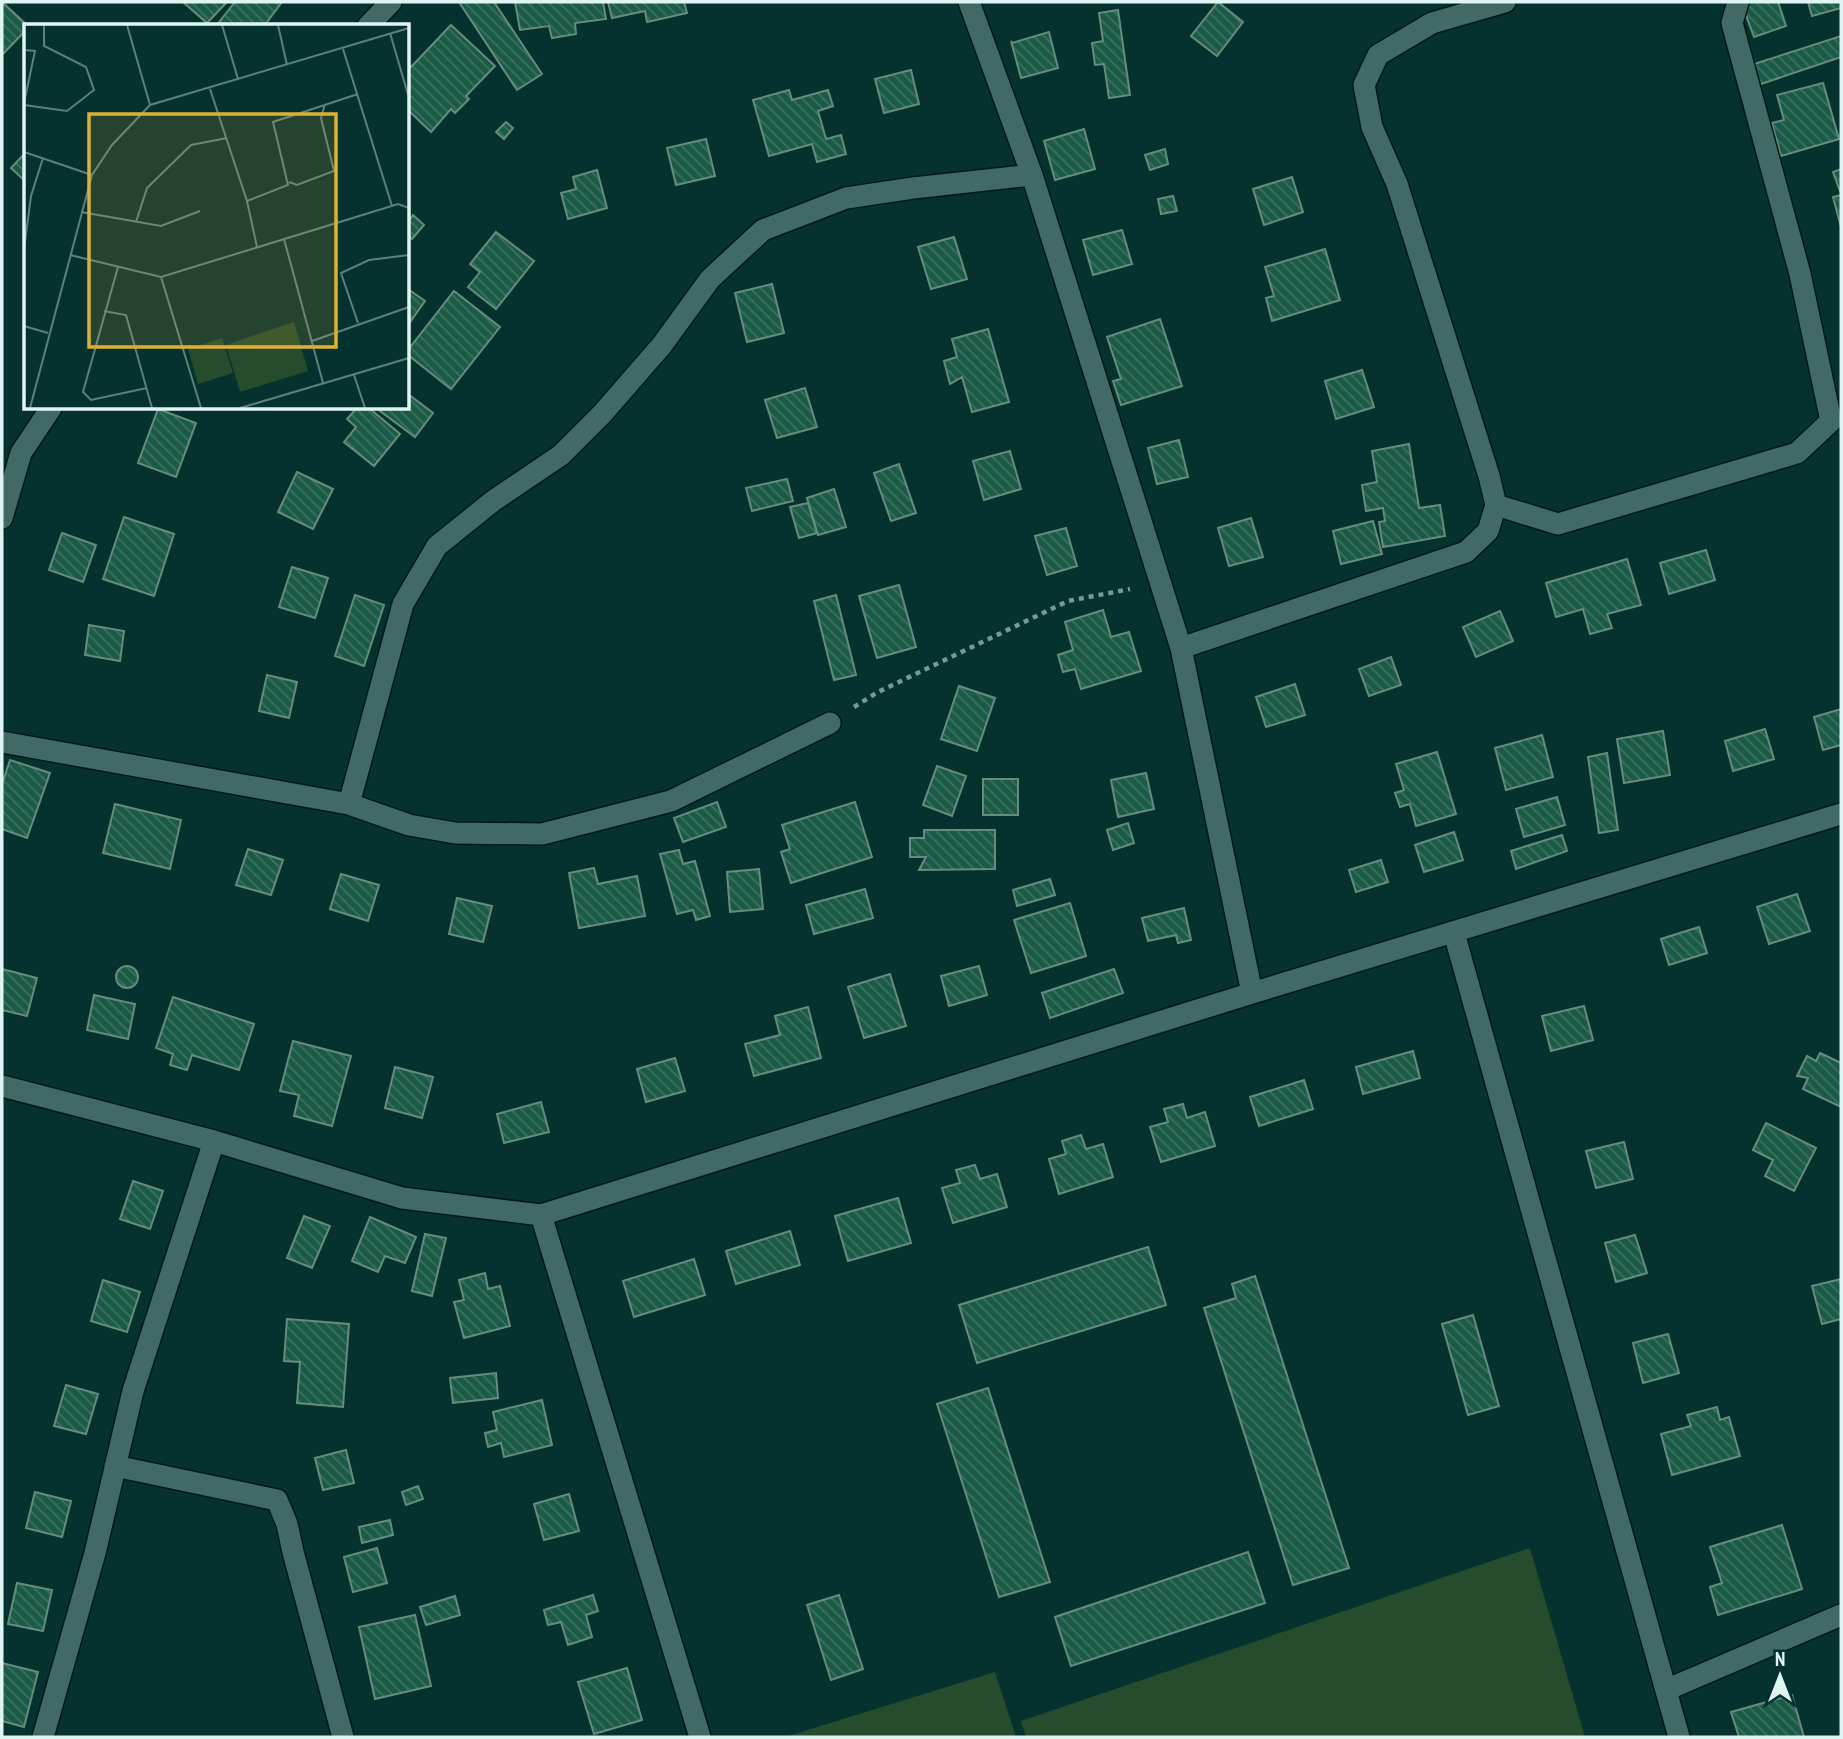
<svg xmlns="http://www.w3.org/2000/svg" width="1843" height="1739" font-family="'PT Sans Narrow',sans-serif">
  <defs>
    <pattern id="building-back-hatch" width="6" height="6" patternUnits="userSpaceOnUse" patternTransform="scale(1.75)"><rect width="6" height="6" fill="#1a5a46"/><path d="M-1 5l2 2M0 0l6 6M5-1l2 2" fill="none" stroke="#3b7261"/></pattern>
  </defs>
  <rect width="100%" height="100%" fill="#05322f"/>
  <path fill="#254c2c" d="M 1530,1548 L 1585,1737 L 1026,1737 L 1021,1721 Z
    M 995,1672 L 1016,1737 L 785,1737 Z"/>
  <path fill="url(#building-back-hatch)" stroke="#678c7d" stroke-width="2" d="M 2,2 L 28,26 L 26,26 L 26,30 L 2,55 Z
    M 183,2 L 227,2 L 207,23 Z
    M 235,2 L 282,2 L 264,26 L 216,26 Z
    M 459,2 L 494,2 L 542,74 L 517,90 Z
    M 515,2 L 603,2 L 606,19 L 575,23 L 576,34 L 552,38 L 549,26 L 520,30 Z
    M 608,2 L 684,2 L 687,13 L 647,22 L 645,11 L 612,18 Z
    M 1218,2 L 1243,22 L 1217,56 L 1191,36 Z
    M 1741,2 L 1778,2 L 1786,26 L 1754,37 Z
    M 1808,2 L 1841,2 L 1841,8 L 1812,16 Z
    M 1118,10 L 1130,95 L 1109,98 L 1104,64 L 1095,65 L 1092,43 L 1103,41 L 1099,13 Z
    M 451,25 L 495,66 L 466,96 L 469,99 L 455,113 L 451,109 L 431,132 L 408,110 L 408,64 L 411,67 Z
    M 1049,32 L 1058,68 L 1021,78 L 1011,41 L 1012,43 Z
    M 1841,36 L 1841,57 L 1755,86 L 1748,66 Z
    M 911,70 L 919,104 L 884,113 L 875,79 Z
    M 1823,83 L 1839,139 L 1781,156 L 1772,123 L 1784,120 L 1777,95 Z
    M 789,90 L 792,100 L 828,90 L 833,106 L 818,111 L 826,139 L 841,135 L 846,154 L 817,162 L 812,144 L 769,156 L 753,100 Z
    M 506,122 L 513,128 L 504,139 L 496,132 Z
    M 1084,129 L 1095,169 L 1055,180 L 1044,141 Z
    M 706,139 L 715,176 L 676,185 L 667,148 Z
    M 1165,149 L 1168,164 L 1150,170 L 1145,155 Z
    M 26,152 L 26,182 L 11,168 Z
    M 1841,169 L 1841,191 L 1840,191 L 1833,172 Z
    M 597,170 L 607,208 L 568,219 L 561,193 L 576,189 L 573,177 Z
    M 1292,177 L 1303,212 L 1264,225 L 1253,189 Z
    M 1841,195 L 1841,227 L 1833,197 Z
    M 1173,196 L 1177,211 L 1161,214 L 1158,199 Z
    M 413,215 L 424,225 L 412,239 L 408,235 L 408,222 Z
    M 1122,230 L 1132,264 L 1093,275 L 1083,240 Z
    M 496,232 L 534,261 L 496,309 L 468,287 L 480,272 L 470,264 Z
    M 954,237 L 967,279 L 931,289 L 918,247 Z
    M 1325,249 L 1340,300 L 1272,321 L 1266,298 L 1274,296 L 1265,267 Z
    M 772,284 L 784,333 L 747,342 L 735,293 Z
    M 408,289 L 425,301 L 408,325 Z
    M 454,291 L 500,327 L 451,389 L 408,355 L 408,350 Z
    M 1160,319 L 1182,386 L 1121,405 L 1113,381 L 1121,379 L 1107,337 Z
    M 988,329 L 1009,402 L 972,412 L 962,377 L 950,384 L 944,361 L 957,357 L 952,339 Z
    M 1362,370 L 1374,407 L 1336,419 L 1325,381 Z
    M 805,388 L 817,427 L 777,438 L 765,400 Z
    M 408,394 L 433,413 L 415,437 L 376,408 L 408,408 Z
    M 357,408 L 369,408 L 400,434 L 374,466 L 344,442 L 356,427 L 347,419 Z
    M 158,409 L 196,423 L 176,477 L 138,463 Z
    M 1179,440 L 1188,477 L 1157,484 L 1148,448 Z
    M 1409,444 L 1419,508 L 1440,505 L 1445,536 L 1383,547 L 1379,522 L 1385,521 L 1383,508 L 1366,511 L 1362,485 L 1377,482 L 1372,451 Z
    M 1010,451 L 1021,489 L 984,500 L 973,461 Z
    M 899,464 L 916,513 L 891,521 L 874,473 Z
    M 297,472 L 333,489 L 313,529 L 278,512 Z
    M 787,479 L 793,501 L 752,511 L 746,488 Z
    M 834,489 L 846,527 L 818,535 L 807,498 Z
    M 808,503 L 817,533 L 799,538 L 790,507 Z
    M 124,517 L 174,534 L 154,596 L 103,579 Z
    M 1251,518 L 1263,557 L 1229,566 L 1218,528 Z
    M 1373,521 L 1382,554 L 1341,564 L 1333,531 Z
    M 1066,528 L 1077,566 L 1047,575 L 1035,536 Z
    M 62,533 L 96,545 L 83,582 L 49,570 Z
    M 1706,550 L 1715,580 L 1669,594 L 1660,563 Z
    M 1627,559 L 1641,605 L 1607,614 L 1612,628 L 1590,634 L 1583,609 L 1556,617 L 1546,583 Z
    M 292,567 L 328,578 L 315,618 L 279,607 Z
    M 899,585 L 916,647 L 877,658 L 859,596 Z
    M 355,595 L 384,605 L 364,666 L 335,656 Z
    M 836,595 L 856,675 L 834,680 L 814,601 Z
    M 1103,610 L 1111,637 L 1129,632 L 1141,671 L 1081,689 L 1075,669 L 1063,672 L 1058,655 L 1073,650 L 1065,622 Z
    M 1500,611 L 1513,641 L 1476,657 L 1463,627 Z
    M 89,625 L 124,631 L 120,661 L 85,655 Z
    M 1391,657 L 1401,685 L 1369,696 L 1359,669 Z
    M 267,675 L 297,682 L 289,718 L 259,711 Z
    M 1295,684 L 1305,715 L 1266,727 L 1256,697 Z
    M 959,686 L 995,698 L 977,751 L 941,739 Z
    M 1841,709 L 1841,745 L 1823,750 L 1814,717 Z
    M 1765,729 L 1774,759 L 1733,771 L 1725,741 Z
    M 1663,731 L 1670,775 L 1624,783 L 1617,739 Z
    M 1542,735 L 1553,777 L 1506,790 L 1495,748 Z
    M 1437,752 L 1456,814 L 1416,826 L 1410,804 L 1400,807 L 1395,793 L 1404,790 L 1396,764 Z
    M 1607,753 L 1618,830 L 1599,833 L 1588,757 Z
    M 10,760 L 50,773 L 27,838 L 2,829 L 2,784 Z
    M 937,766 L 966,776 L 952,816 L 923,805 Z
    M 1146,773 L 1154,809 L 1118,817 L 1111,780 Z
    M 983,779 L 1018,779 L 1018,815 L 983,815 Z
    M 1557,797 L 1565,825 L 1524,837 L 1516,809 Z
    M 717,802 L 726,827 L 683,842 L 674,818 Z
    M 855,802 L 872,857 L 791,883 L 781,852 L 790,849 L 782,825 Z
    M 115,804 L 181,820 L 170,869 L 103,853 Z
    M 1128,823 L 1134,843 L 1113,850 L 1107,830 Z
    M 924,830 L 995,830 L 995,869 L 919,870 L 926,857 L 910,857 L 910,838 L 924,838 Z
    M 1454,832 L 1463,860 L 1424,872 L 1415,845 Z
    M 1562,835 L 1567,851 L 1516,869 L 1511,851 Z
    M 248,849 L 283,860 L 271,895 L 236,885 Z
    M 679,850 L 683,864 L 695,861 L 710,916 L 696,920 L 693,910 L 677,914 L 660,854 Z
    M 1381,860 L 1388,882 L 1356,892 L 1349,870 Z
    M 594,868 L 598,884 L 637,876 L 645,916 L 579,928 L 569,873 Z
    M 759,869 L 763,909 L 730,912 L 727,872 Z
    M 341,874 L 379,885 L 368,921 L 330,909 Z
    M 1050,879 L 1055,895 L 1017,906 L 1013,890 Z
    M 865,889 L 873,918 L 814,934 L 806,905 Z
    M 1797,894 L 1810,931 L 1769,944 L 1757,907 Z
    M 457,898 L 492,906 L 483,942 L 449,934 Z
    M 1070,903 L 1086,956 L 1031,973 L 1014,920 Z
    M 1184,908 L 1191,940 L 1178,943 L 1176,935 L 1148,941 L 1142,918 Z
    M 1699,927 L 1707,953 L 1669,965 L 1661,939 Z
    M116 977a11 11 0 1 1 22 0a11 11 0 1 1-22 0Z
    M 979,966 L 987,995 L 949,1006 L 941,976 Z
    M 2,969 L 37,978 L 27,1016 L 2,1010 Z
    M 1114,969 L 1123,993 L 1050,1018 L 1042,993 Z
    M 890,974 L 906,1026 L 864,1038 L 848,987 Z
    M 94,995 L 135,1004 L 128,1039 L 87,1030 Z
    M 173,997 L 254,1024 L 239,1070 L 192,1055 L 187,1070 L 170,1065 L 173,1054 L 156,1048 Z
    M 1584,1006 L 1593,1040 L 1551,1051 L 1542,1016 Z
    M 808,1007 L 821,1058 L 754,1076 L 745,1044 L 780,1035 L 775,1016 Z
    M 293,1041 L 351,1056 L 332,1126 L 294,1116 L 299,1095 L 280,1091 Z
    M 1413,1051 L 1420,1078 L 1363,1094 L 1356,1067 Z
    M 1820,1053 L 1841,1063 L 1841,1107 L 1803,1089 L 1808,1078 L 1797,1076 L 1807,1056 L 1816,1061 Z
    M 675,1058 L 685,1091 L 646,1102 L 637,1069 Z
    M 395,1067 L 433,1077 L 422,1118 L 385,1108 Z
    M 1304,1080 L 1313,1109 L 1259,1126 L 1250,1097 Z
    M 541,1102 L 549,1132 L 504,1143 L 497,1114 Z
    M 1183,1104 L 1187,1118 L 1205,1112 L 1215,1146 L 1161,1162 L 1150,1127 L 1168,1122 L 1164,1109 Z
    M 1766,1123 L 1816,1148 L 1794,1191 L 1765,1176 L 1773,1160 L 1753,1150 Z
    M 1081,1135 L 1086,1149 L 1103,1144 L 1113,1177 L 1059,1194 L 1049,1159 L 1066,1154 L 1062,1141 Z
    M 1624,1142 L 1633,1179 L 1596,1188 L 1586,1151 Z
    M 975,1165 L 980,1179 L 997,1174 L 1007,1207 L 953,1223 L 942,1188 L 960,1183 L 956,1170 Z
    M 133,1181 L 163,1191 L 150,1229 L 120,1219 Z
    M 898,1198 L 911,1243 L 848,1261 L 835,1216 Z
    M 304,1216 L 330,1226 L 312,1268 L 287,1258 Z
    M 370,1217 L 416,1237 L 405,1263 L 385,1256 L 378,1272 L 352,1261 Z
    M 790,1231 L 800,1265 L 736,1284 L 726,1251 Z
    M 425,1234 L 446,1238 L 432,1296 L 412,1291 Z
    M 1635,1235 L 1647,1273 L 1616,1282 L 1605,1243 Z
    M 1148,1247 L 1166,1305 L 977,1363 L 959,1305 Z
    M 694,1259 L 705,1295 L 634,1317 L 623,1281 Z
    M 485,1273 L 488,1289 L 500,1286 L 510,1326 L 464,1338 L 454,1302 L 464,1300 L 459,1280 Z
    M 1255,1276 L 1349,1568 L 1293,1585 L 1204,1308 L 1236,1298 L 1232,1284 Z
    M 1841,1279 L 1841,1319 L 1822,1324 L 1812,1286 Z
    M 103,1280 L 140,1292 L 127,1332 L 91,1321 Z
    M 1473,1315 L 1499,1406 L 1468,1415 L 1442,1324 Z
    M 287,1319 L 349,1324 L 343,1407 L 297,1403 L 300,1362 L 284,1361 Z
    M 1668,1334 L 1679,1373 L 1643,1383 L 1633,1343 Z
    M 496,1373 L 498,1398 L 453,1403 L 450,1378 Z
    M 66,1385 L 98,1394 L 86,1434 L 54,1426 Z
    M 988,1388 L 1050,1582 L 999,1597 L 937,1404 Z
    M 542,1400 L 552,1445 L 504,1457 L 501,1443 L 488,1447 L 485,1433 L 497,1430 L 493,1412 Z
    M 1717,1407 L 1720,1420 L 1729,1417 L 1740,1456 L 1672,1475 L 1661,1434 L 1691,1426 L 1687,1415 Z
    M 346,1450 L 354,1483 L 323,1490 L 315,1458 Z
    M 418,1486 L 423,1499 L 406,1505 L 402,1492 Z
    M 35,1492 L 71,1501 L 62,1537 L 26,1528 Z
    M 569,1494 L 579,1531 L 544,1540 L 534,1504 Z
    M 390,1520 L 393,1535 L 362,1543 L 359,1527 Z
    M 1782,1525 L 1802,1589 L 1718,1615 L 1710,1587 L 1722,1583 L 1710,1547 Z
    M 377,1548 L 387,1583 L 353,1592 L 344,1557 Z
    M 1248,1552 L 1265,1603 L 1071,1666 L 1055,1617 Z
    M 17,1583 L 52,1590 L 43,1631 L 8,1624 Z
    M 593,1595 L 598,1611 L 586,1615 L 592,1637 L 568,1645 L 561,1622 L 548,1625 L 544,1610 Z
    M 839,1595 L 863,1669 L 831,1680 L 807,1605 Z
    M 455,1596 L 460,1615 L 426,1625 L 420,1607 Z
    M 415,1615 L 431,1686 L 375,1699 L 359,1627 Z
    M 2,1663 L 38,1672 L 24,1727 L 2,1721 Z
    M 627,1668 L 642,1720 L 594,1734 L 578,1682 Z
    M 1792,1695 L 1804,1737 L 1739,1737 L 1731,1712 Z"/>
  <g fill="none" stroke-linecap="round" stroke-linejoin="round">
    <defs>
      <path id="minor" d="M 969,2 L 1032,175 L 1181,648 L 1252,993
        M 368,26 L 391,2
        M 1496,505 L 1558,524 L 1797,453 L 1831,421 L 1800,274 L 1732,23 L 1738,2
        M 2,518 L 21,453 L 51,408
        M 1181,648 L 1466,552 L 1488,531 L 1496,505 L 1489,476 L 1397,184 L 1372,127 L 1364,85 L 1378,55 L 1432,23 L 1505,2
        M 2,742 L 349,804 L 409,825 L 455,833 L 542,834 L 671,801 L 830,723
        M 349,804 L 403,604 L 437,546 L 493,501 L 561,455 L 602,414 L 662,345 L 710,279 L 763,230 L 846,198 L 913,188 L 1032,175
        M 1454,933 L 1679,1737
        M 2,1086 L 214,1141 L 402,1198 L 541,1215 L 1252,993 L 1841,814
        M 541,1215 L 700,1737
        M 115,1466 L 277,1500 L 287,1524 L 293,1552 L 343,1737
        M 1666,1690 L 1841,1615
        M 43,1737 L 95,1553 L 133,1391 L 214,1141"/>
    </defs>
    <use href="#minor" stroke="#001917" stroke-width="24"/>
    <path stroke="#789996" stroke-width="4.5" stroke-dasharray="5 5" stroke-linecap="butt" d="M 854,707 L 878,692 L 1068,601 L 1130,589"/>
    <use href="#minor" stroke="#416a66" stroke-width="21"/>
  </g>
  <g transform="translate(24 24)">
    <rect width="385" height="385" fill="#05322f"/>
    <path d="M 270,298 L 284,347 L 216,368 L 202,321 ZM 198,314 L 209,349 L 174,360 L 164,325 Z" fill="#254c2c"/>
    <path fill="none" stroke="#5c807d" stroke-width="2" d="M 103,1 L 126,81M 198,1 L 214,55M 254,1 L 263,41M 366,9 L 385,74M 319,25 L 368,182M 0,26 L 11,27 L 0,79M 186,65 L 223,177 L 233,223M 0,81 L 43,87 L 70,66 L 62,43 L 20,22 L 20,1M 0,128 L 68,151M 265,158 L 273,161 L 310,147 L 297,94 L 301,80M 223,177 L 264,161 L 249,98 L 334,70M 57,188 L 137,202 L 176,187M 112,198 L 123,164 L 167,121 L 203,114M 260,215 L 299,359M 0,225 L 7,172 L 19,134M 46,231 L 137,253 L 374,180 L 385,184M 94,243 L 59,368 L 67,376 L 123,364M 137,253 L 177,384M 80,287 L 102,291 L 128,384M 334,299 L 317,249 L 345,236 L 385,231M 0,302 L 24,309M 288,317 L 385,283M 330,351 L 341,384M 6,384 L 68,151 L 88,121 L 126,81 L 385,4M 216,384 L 385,334"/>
    <path fill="#dfb034" fill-opacity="0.15" stroke="#dfb034" stroke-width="3.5" d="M 65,90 L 312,90 L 312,323 L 65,323 Z"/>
    <rect width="385" height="385" fill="none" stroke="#dff5f3" stroke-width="3.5"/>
  </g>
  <rect width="1843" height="1739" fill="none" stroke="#dff5f3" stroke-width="7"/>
  <g transform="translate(1780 1676)" stroke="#05322f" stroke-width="5" paint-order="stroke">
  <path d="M0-5L12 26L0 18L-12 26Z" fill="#dff5f3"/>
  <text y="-10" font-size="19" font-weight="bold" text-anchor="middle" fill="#dff5f3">N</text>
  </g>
</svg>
